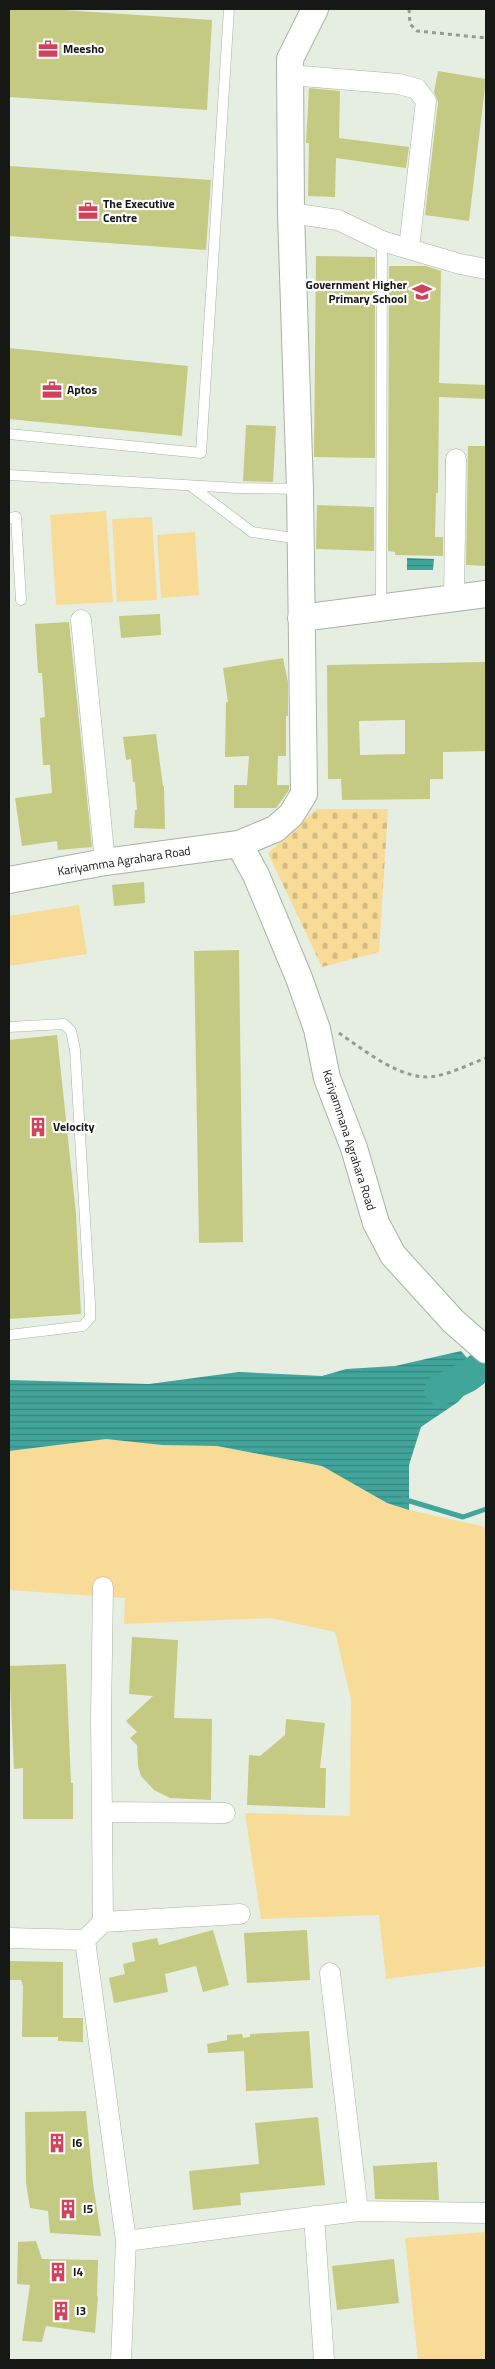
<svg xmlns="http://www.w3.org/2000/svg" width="495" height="2369" font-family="'Titillium Web',sans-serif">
  <defs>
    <pattern id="cemetery-stones" width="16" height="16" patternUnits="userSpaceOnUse" patternTransform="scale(1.25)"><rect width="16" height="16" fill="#f8db97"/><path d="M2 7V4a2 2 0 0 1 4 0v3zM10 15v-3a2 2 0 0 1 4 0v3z" fill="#d4bb81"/></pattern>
    <pattern id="water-rules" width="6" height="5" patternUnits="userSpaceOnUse" patternTransform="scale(1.25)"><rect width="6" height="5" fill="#41a59b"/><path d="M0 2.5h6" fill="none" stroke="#35857d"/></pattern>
  </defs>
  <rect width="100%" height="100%" fill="#e6eee2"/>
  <path fill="#f8db97" d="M 106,511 L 113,602 L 56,605 L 50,515 Z
    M 152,517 L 157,600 L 117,602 L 112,519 Z
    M 195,532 L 199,595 L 161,598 L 157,535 Z
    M 79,905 L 87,954 L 9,966 L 9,916 Z
    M 106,1439 L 162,1445 L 217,1446 L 322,1466 L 387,1503 L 409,1510 L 486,1527 L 486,1966 L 386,1979 L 379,1915 L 261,1919 L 245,1813 L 350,1816 L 351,1699 L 335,1632 L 271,1618 L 124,1624 L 125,1598 L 9,1590 L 9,1451 Z
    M 486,2232 L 486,2360 L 418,2360 L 405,2238 Z"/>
  <path fill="url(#cemetery-stones)" d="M 317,809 L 388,809 L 379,952 L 322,967 L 268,853 Z"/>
  <path fill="url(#water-rules)" d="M 407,558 L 434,559 L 433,570 L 407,570 Z
    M 461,1351 L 482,1375 L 458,1402 L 421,1427 L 409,1465 L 409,1510 L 387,1503 L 322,1466 L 217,1446 L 162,1445 L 106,1439 L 9,1451 L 9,1380 L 149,1384 L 239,1372 L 322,1376 L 346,1369 L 395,1366 Z"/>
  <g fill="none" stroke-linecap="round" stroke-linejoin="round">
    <path stroke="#41a59b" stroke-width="5" d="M 403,1499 L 463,1517 L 486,1509"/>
    <path stroke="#41a59b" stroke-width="31" d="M 440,1390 L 467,1377 L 486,1363"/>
  </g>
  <path fill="#c4ca82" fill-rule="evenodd" d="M 9,9 L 48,9 L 212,20 L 207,110 L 9,97 Z
    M 438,71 L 486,79 L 469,221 L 425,215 L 438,102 L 434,92 Z
    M 309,88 L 340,91 L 339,138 L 409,147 L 406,168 L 336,158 L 335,197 L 308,196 L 309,143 L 306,143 Z
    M 9,166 L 211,180 L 206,250 L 9,236 Z
    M 316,256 L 375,257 L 375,458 L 314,457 Z
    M 389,266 L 426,266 L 441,271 L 439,383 L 486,385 L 486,399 L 439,397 L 438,493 L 436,493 L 435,537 L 443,537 L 443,556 L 395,555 L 395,552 L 388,551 Z
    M 9,348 L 188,366 L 182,436 L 9,419 Z
    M 246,425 L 276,426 L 273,482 L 243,481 Z
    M 468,446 L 486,446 L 486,566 L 466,565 Z
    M 317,505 L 374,507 L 374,551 L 316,549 Z
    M 160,614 L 161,635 L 121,638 L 119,616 Z
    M 69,622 L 92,847 L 58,850 L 57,841 L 22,846 L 15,798 L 52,793 L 50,765 L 43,765 L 40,718 L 45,717 L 42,673 L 38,673 L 35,624 Z
    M 283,658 L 288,682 L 288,716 L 286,716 L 286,756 L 278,756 L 277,785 L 289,785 L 289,790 L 276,808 L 234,808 L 234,785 L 247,785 L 249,756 L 225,757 L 226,702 L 228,702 L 223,668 Z
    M 486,662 L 486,751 L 443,752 L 443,779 L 430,779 L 430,799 L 342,800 L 341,779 L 328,779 L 327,665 ZM 405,720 L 405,754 L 360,755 L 359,721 Z
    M 156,734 L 163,786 L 164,786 L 165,829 L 134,828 L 135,810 L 137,810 L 135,782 L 133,782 L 131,759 L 126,760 L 123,737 Z
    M 144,882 L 145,903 L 114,906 L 112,885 Z
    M 239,950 L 243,1242 L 199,1243 L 194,951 Z
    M 57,1035 L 76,1214 L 81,1314 L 9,1319 L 9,1040 Z
    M 132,1637 L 178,1640 L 174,1718 L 212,1719 L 211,1800 L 170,1798 L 154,1790 L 141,1776 L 138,1766 L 137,1745 L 130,1738 L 137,1732 L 126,1721 L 153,1696 L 129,1694 Z
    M 66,1664 L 71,1783 L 73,1783 L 73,1819 L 23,1819 L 23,1768 L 14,1769 L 9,1666 Z
    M 286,1719 L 325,1723 L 320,1768 L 326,1768 L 325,1808 L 247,1805 L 249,1755 L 260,1756 L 285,1735 Z
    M 213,1930 L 229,1985 L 203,1992 L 196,1966 L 165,1974 L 168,1992 L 114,2003 L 109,1978 L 125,1974 L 123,1964 L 135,1961 L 132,1943 L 157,1938 L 159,1945 Z
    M 307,1930 L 310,1980 L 247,1983 L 244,1933 Z
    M 9,1961 L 63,1962 L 63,2018 L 83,2018 L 83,2042 L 58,2041 L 58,2037 L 22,2037 L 23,1986 L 21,1980 L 9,1980 Z
    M 309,2031 L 313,2088 L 246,2091 L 244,2051 L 208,2053 L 207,2044 L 227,2040 L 227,2035 L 242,2034 L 243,2038 L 250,2037 L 250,2034 Z
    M 86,2111 L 93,2183 L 101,2236 L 50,2233 L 48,2211 L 30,2208 L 26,2183 L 25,2112 Z
    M 318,2117 L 325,2185 L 240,2193 L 241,2205 L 193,2210 L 189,2171 L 259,2164 L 255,2123 Z
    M 437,2162 L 439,2200 L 375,2199 L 373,2166 Z
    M 36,2241 L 42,2259 L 98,2260 L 97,2296 L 98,2297 L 95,2333 L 46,2326 L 42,2342 L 22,2341 L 30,2285 L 17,2284 L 18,2242 Z
    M 394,2259 L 399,2303 L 337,2310 L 332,2266 Z"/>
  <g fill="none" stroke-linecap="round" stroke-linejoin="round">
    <defs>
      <path id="service" d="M 9,434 L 201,453 L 229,9
        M 9,475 L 237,488 L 300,489
        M 191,486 L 252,532 L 300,539
        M 9,518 L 16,517 L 21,600
        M 381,607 L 382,241
        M 9,1027 L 64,1024 L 71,1031 L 75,1050 L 90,1305 L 90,1318 L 83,1326 L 9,1335"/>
      <path id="minor" d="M 290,75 L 399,84 L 417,89 L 426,101 L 409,248
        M 291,213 L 338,220 L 382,241 L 460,264 L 486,269
        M 454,598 L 456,459
        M 81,620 L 105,862
        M 102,1812 L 225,1813
        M 103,1922 L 240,1914
        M 9,1938 L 85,1940 L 126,2241 L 121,2360
        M 85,1940 L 103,1922 L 101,1717 L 103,1587
        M 358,2211 L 486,2213
        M 314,2216 L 324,2360
        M 126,2241 L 358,2211 L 330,1973"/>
      <path id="tertiary" d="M 301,618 L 486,594
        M 239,844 L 256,875 L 299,978 L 317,1029 L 327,1078 L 354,1148 L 376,1223 L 393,1255 L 453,1321 L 486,1350
        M 9,880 L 105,862 L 239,844 L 275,829 L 291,815 L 304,794 L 300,489 L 291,213 L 290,59 L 315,9"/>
    </defs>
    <use href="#service" stroke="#a9b1a6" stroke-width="11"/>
    <use href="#minor" stroke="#a9b1a6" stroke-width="21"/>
    <use href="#tertiary" stroke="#a9b1a6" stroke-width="28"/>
    <path stroke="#949a91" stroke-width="3" stroke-dasharray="4 4" stroke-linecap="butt" d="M 409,9 L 410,24 L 417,31 L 486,38
      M 339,1033 C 364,1050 404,1083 436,1076 C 452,1073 470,1064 486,1058"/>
    <use href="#service" stroke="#fff" stroke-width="10"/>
    <use href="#minor" stroke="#fff" stroke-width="20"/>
    <use href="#tertiary" stroke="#fff" stroke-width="26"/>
  </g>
  <defs>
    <symbol id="office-bare" viewBox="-9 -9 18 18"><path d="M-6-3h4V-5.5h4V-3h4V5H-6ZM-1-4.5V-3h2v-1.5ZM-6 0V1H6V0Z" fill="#d2425d" stroke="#fff" stroke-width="2.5" paint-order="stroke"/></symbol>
    <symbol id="school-bare" viewBox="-9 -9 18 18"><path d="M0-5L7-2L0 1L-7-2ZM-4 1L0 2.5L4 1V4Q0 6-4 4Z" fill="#d2425d" stroke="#fff" stroke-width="2.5" paint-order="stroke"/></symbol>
    <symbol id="building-bare" viewBox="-9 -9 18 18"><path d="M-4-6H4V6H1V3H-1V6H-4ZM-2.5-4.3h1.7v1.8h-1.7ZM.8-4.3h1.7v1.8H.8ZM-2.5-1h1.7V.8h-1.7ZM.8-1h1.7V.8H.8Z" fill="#d2425d" stroke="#fff" stroke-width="2.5" paint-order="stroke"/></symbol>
  </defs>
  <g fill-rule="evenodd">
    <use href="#office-bare" x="34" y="35" width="28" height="28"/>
    <use href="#office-bare" x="74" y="197" width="28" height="28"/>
    <use href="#school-bare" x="408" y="278" width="28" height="28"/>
    <use href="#office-bare" x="38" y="376" width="28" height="28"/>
    <use href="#building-bare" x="24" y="1113" width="28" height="28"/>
    <use href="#building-bare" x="43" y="2129" width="28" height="28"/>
    <use href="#building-bare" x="54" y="2195" width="28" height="28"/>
    <use href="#building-bare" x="44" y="2258" width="28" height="28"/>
    <use href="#building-bare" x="47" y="2297" width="28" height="28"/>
  </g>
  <g text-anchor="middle" stroke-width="4.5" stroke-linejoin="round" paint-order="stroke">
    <g font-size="12" font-weight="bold" fill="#151814" stroke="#fff" text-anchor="start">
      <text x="63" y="53">Meesho</text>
      <text x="103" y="208">The Executive<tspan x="103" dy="14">Centre</tspan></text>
      <text x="407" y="289" text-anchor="end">Government Higher<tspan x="407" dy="14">Primary School</tspan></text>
      <text x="67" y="394">Aptos</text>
      <text x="53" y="1131">Velocity</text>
      <text x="72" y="2147">I6</text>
      <text x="83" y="2213">I5</text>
      <text x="73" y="2276">I4</text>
      <text x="76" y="2315">I3</text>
    </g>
    <g font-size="12" fill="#151814" stroke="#fff">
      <text transform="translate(124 861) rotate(-9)" y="4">Kariyamma Agrahara Road</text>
      <text transform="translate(349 1140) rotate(72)" y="4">Kariyammana Agrahara Road</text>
    </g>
  </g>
  <rect width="495" height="2369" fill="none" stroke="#151814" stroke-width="20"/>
</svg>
